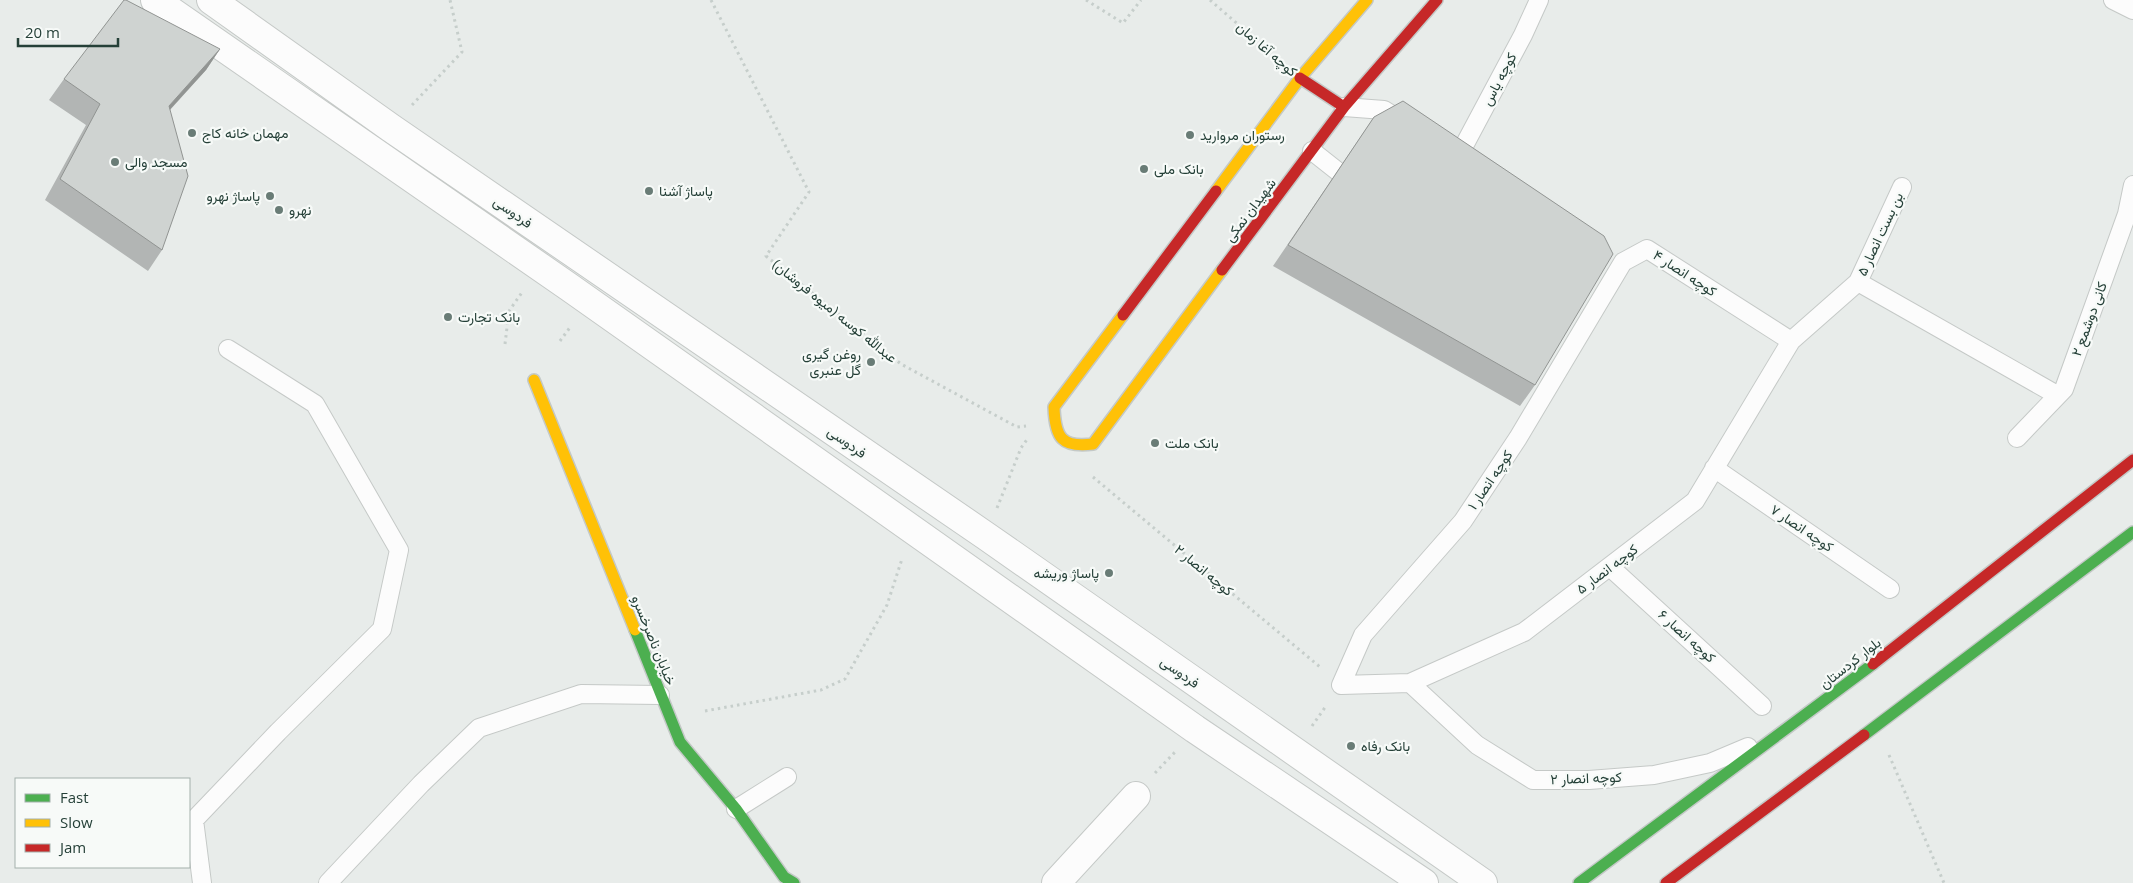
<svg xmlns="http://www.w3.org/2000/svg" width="2133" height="883" font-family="'Open Sans',Vazirmatn,sans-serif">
  <rect width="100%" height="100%" fill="#e8ecea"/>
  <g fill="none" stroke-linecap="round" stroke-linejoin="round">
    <defs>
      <path id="lane" d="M 2113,0 L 2133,10
        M 1344,107 L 1384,110 L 1405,123
        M 1312,151 L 1355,185
        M 1458,157 L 1523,35 L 1539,0
        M 1623,262 L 1518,438 L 1463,521 L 1363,635 L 1341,685 L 1410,683 L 1524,632 L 1695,501 L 1791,341 L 1858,282 L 1902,187
        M 1623,262 L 1647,249 L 1791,341
        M 1858,282 L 2057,395
        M 2017,438 L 2064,389 L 2127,214 L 2133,185
        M 1714,468 L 1890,589
        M 1610,567 L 1762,706
        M 1410,683 L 1477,745 L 1533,780 L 1589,780 L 1654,775 L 1710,763 L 1748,747
        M 736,809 L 787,777
        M 202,883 L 194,820 L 278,732 L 382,629 L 399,550 L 315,404 L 228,349
        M 328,883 L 421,784 L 479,728 L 581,694 L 660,695"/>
      <path id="street" d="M 155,0 L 569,287 L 1195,729 L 1424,883
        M 211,0 L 391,128 L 986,536 L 1483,883
        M 1056,883 L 1136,796"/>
      <path id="fast" d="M 635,630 L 680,742 L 736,809 L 784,877 L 794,883
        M 1864,735 L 2133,532
        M 1579,883 L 1873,664"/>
      <path id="slow" d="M 1216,191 L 1300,78 L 1367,0
        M 1123,315 L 1054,407 C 1055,438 1062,448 1093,444 L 1222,270
        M 534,380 L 635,630"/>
      <path id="jam" d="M 1300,78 L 1344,107
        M 1222,270 L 1344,107 L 1437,0
        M 1123,315 L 1216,191
        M 1873,664 L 2133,460
        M 1666,883 L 1864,735"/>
    </defs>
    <use href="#lane" stroke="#c5c9c7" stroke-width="20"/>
    <use href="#street" stroke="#c5c9c7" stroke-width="30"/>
    <use href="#fast" stroke="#c4c9c7" stroke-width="14"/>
    <use href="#slow" stroke="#c4c9c7" stroke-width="14"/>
    <use href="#jam" stroke="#c4c9c7" stroke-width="14"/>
    <path stroke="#c6cecb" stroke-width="3" stroke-dasharray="2.5 4" stroke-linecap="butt" d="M 711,0 L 809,192 L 766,256 L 901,364 L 1017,427 L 1026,426
      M 1086,0 L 1123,23 L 1141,0
      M 1210,0 L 1278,59
      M 412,105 L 462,52 L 450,0
      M 560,341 L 571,326
      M 505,344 L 509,311 L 523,291
      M 1093,477 L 1320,667
      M 997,508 L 1021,448 L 1028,438
      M 705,711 L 821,690 L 845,679 L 887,605 L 902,559
      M 1312,726 L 1326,706
      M 1889,755 L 1944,883
      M 1155,773 L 1175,752"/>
    <use href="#lane" stroke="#fcfcfc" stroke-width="18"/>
    <use href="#street" stroke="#fcfcfc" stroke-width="28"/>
    <use href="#fast" stroke="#4caf50" stroke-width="11"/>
    <use href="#slow" stroke="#ffc107" stroke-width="11"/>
    <use href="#jam" stroke="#c62828" stroke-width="11"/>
  </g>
  <path fill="#b2b5b4" d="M 220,49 L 206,70 L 170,110 L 162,250 L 148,271 L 45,200 L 86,125 L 49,100 L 64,79 Z
    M 1374,117 L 1535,385 L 1520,406 L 1273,266 Z"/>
  <path fill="#919492" d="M 220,49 L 206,70 L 154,127 L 169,106 Z"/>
  <path fill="#cfd3d1" stroke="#919492" d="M 124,0 L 126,0 L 220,49 L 169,106 L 188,176 L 162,250 L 60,179 L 100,104 L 64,79 Z
    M 1403,101 L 1604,236 L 1613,254 L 1535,385 L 1288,245 L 1374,117 Z"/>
  <g fill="#697c76" stroke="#f7faf8" stroke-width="2">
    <circle cx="192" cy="133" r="5"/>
    <circle cx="1190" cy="135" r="5"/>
    <circle cx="115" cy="162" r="5"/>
    <circle cx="1144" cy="169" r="5"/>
    <circle cx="649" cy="191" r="5"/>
    <circle cx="270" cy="196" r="5"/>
    <circle cx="279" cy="210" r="5"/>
    <circle cx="448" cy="317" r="5"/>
    <circle cx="871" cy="362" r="5"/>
    <circle cx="1155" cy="443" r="5"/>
    <circle cx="1109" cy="573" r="5"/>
    <circle cx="1351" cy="746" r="5"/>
  </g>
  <g text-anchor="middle" stroke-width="4.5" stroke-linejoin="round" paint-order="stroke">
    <g font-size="14" fill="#254038" stroke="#f7faf8">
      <text transform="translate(1267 49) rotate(41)" y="5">کوچه آغا زمان</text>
      <text transform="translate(1499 79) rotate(-62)" y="5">کوچه یاس</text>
      <text transform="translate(1250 210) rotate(-53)" y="5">شهیدان نمکی</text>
      <text transform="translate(513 212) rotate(35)" y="5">فردوسی</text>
      <text transform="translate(1880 234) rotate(-65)" y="5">بن بست انصار ۵</text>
      <text transform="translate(1685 273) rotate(33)" y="5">کوچه انصار ۴</text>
      <text transform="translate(835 311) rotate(39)" y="5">عبدالله کوسه (میوه فروشان)</text>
      <text transform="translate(2089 319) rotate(-70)" y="5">کانی دوشمع ۲</text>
      <text transform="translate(847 442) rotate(35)" y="5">فردوسی</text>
      <text transform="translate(1490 480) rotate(-56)" y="5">کوچه انصار ۱</text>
      <text transform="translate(1802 528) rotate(34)" y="5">کوچه انصار ۷</text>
      <text transform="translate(1607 569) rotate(-37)" y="5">کوچه انصار ۵</text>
      <text transform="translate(1204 570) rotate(40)" y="5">کوچه انصار ۲</text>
      <text transform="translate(1687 636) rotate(42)" y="5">کوچه انصار ۶</text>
      <text transform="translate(654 640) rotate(68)" y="5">خیابان ناصرخسرو</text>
      <text transform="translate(1850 663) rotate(-38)" y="5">بلوار کردستان</text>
      <text transform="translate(1180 672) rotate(35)" y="5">فردوسی</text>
      <text transform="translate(1586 778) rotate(-2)" y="5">کوچه انصار ۲</text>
    </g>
    <g font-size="14" fill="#254038" stroke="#f7faf8" text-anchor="start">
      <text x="202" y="138">مهمان خانه کاج</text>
      <text x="1200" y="140">رستوران مروارید</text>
      <text x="125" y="167">مسجد والی</text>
      <text x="1154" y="174">بانک ملی</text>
      <text x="659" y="196">پاساژ آشنا</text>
      <text x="260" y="201" text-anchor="end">پاساژ نهرو</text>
      <text x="289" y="215">نهرو</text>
      <text x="458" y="322">بانک تجارت</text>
      <text x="861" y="359" text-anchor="end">روغن گیری<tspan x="861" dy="16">گل عنبری</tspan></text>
      <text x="1165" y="448">بانک ملت</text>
      <text x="1099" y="578" text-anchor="end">پاساژ وریشه</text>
      <text x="1361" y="751">بانک رفاه</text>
    </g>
  </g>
  <rect x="15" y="778" width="175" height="90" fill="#f7faf8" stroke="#a3b0ab"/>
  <rect x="25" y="794" width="25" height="8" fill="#4caf50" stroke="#a3b0ab"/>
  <text x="60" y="803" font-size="15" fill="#254038">Fast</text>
  <rect x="25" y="819" width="25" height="8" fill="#ffc107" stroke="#a3b0ab"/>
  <text x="60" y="828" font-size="15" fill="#254038">Slow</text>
  <rect x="25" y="844" width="25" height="8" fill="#c62828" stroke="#a3b0ab"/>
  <text x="60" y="853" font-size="15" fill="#254038">Jam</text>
  <path d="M18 38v8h100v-8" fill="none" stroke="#254038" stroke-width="2.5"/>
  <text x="25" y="38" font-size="15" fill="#254038" stroke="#f7faf8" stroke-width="4" paint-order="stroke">20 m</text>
</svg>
